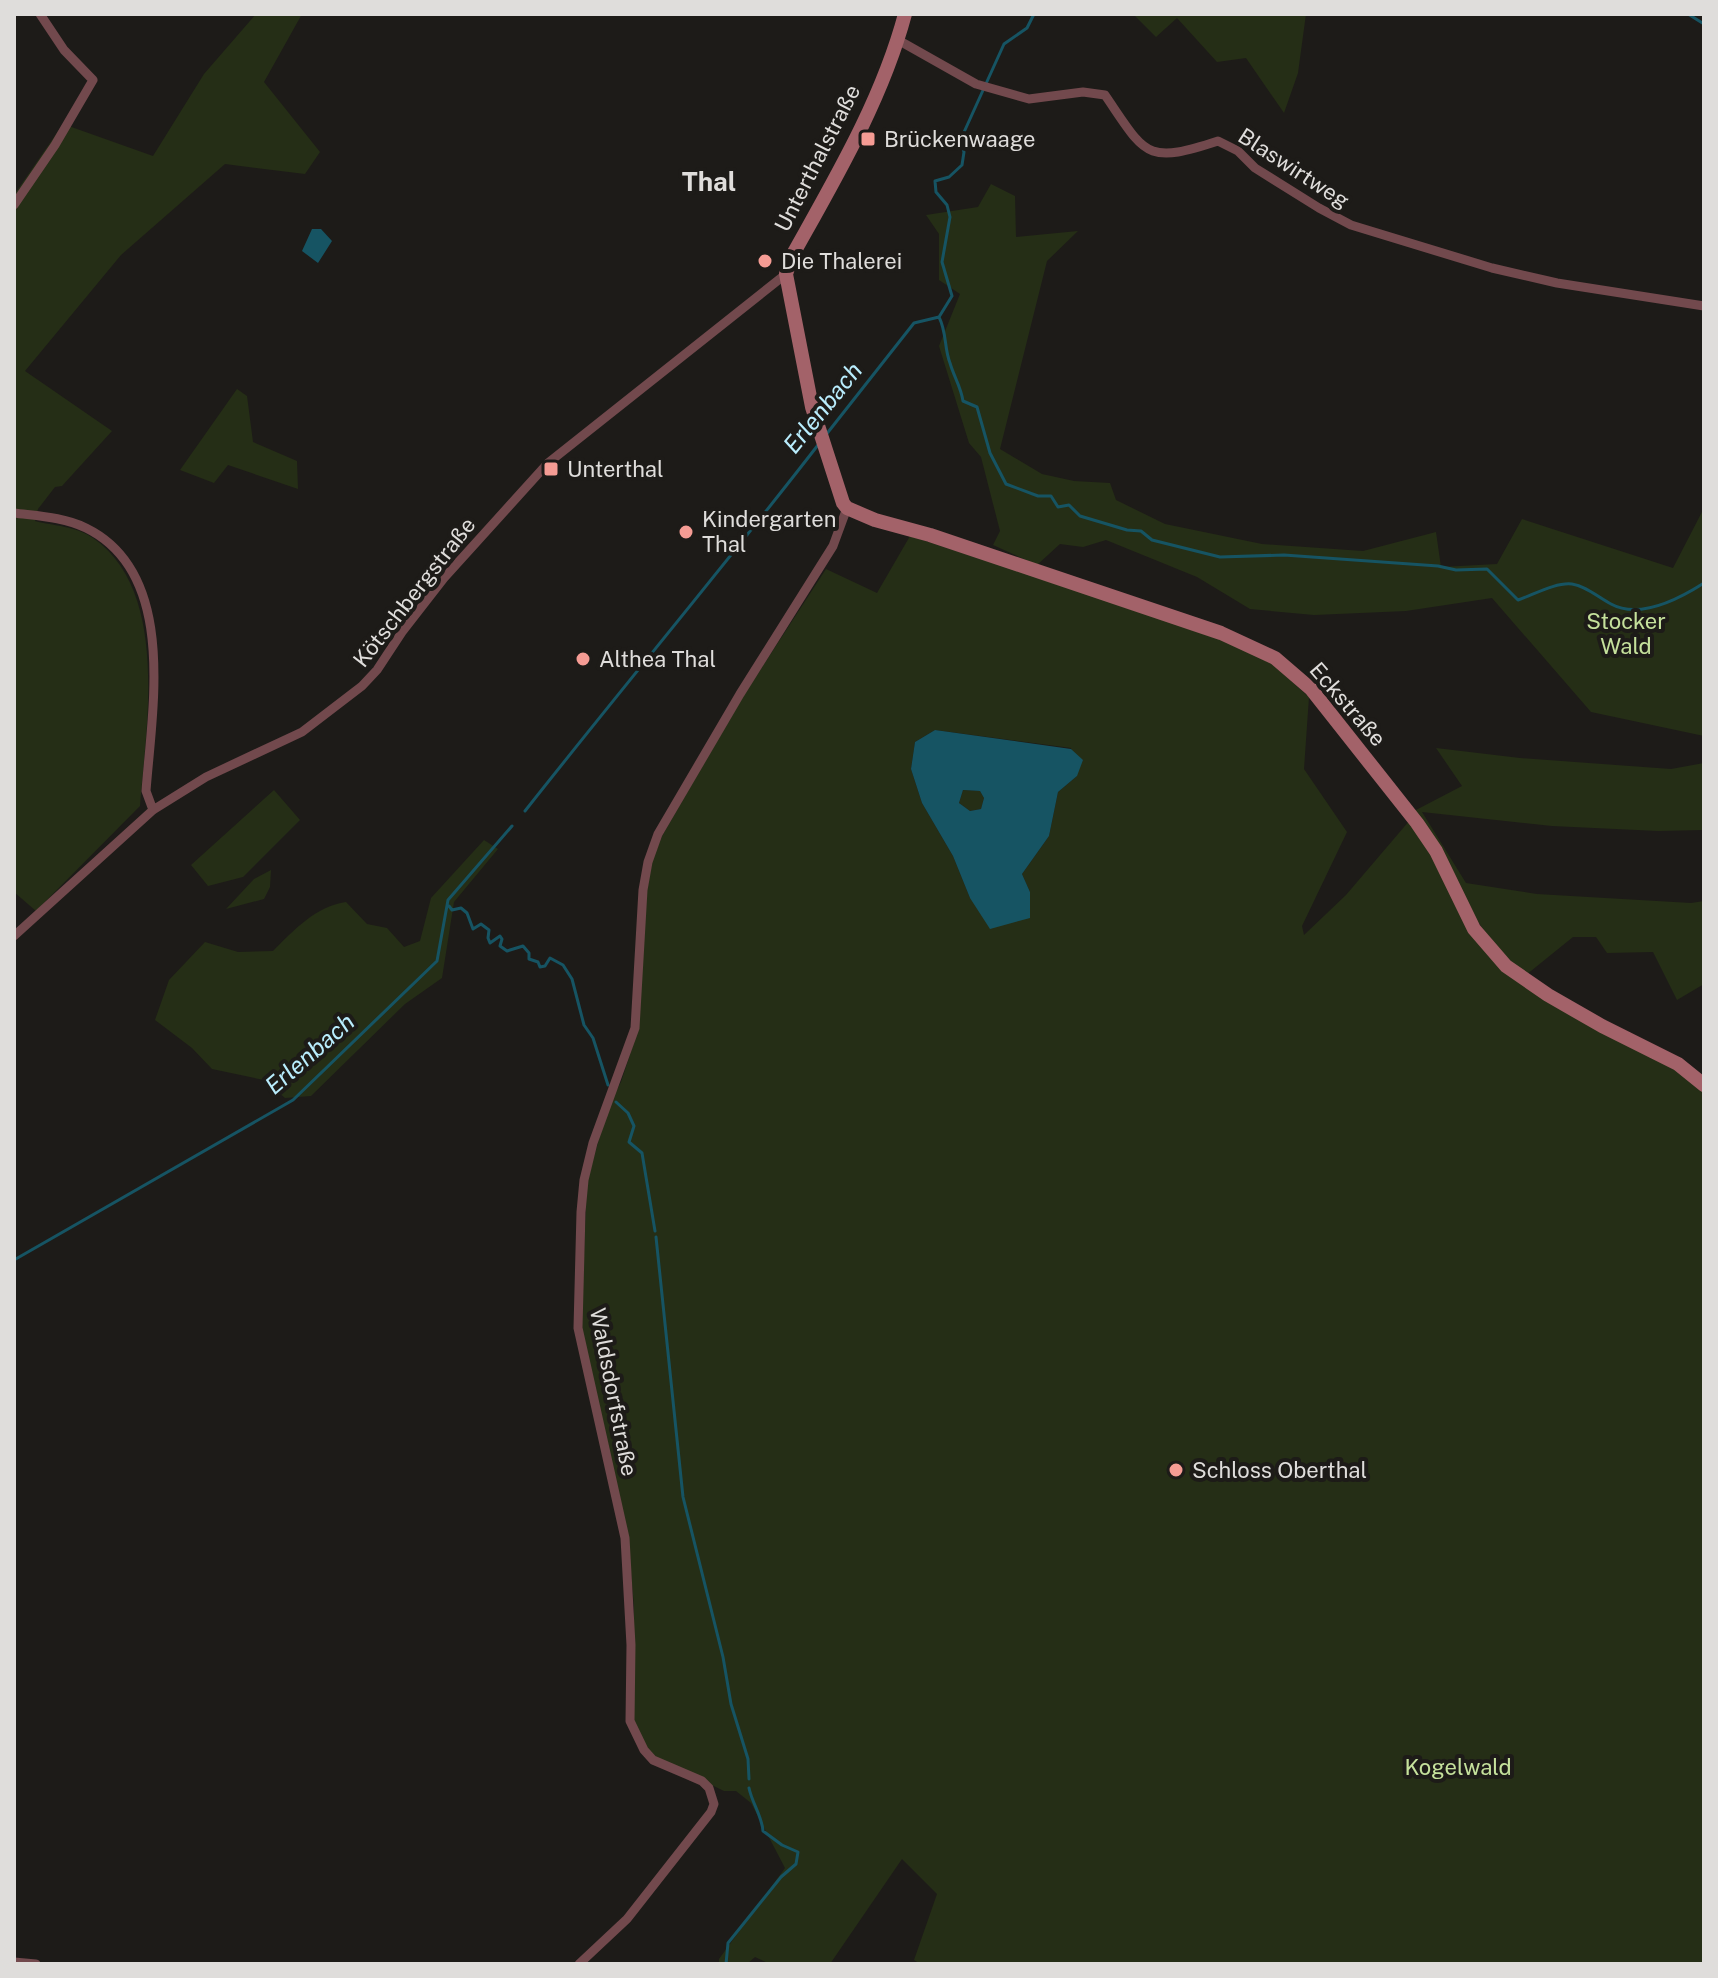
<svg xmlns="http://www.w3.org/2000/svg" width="1718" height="1978" font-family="'Public Sans',sans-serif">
  <rect width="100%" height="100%" fill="#1d1b18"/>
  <path fill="#252e16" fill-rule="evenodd" d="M 256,14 L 302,14 L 264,82 L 320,152 L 305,174 L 225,164 L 121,255 L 25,371 L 112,431 L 62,486 L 55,487 L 38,509 L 35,521 C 54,526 76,526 93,538 C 170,591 146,727 140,806 L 36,911 L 14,892 L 14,195 L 63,124 L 153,156 L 204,74 Z
    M 1133,14 L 1306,14 L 1298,73 L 1284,113 L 1246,58 L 1217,62 L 1177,18 L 1156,37 Z
    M 991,184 L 1015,196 L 1016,237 L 1078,231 L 1047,261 L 1000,449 L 1042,474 L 1074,481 L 1110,483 L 1116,500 L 1165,524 L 1262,544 L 1363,551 L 1436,532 L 1441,567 L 1497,564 L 1522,519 L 1673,568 L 1704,508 L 1704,736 L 1591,712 L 1492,598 L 1406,611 L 1314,615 L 1250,609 L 1197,577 L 1106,540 L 1083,547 L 1060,544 L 1037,565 L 993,545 L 1000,531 L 981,457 L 969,443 L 939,346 L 960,294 L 939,280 L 939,234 L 926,215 L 978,207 Z
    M 237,389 L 247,396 L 253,442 L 297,461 L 298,489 L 228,465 L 214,483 L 180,470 Z
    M 910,536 L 1220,637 L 1271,663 L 1309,697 L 1304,769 L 1347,832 L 1302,926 L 1304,935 L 1346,895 L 1410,820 L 1501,966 L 1648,1051 L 1704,1091 L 1704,1964 L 920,1964 L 914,1960 L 937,1894 L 902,1859 L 830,1964 L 770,1964 L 755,1957 L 747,1964 L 719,1964 L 719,1959 L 785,1868 L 751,1803 L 736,1791 L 724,1791 L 654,1757 L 646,1749 L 634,1722 L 634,1606 L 628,1539 L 581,1330 L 587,1181 L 609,1104 L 621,1082 L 638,1030 L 647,890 L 652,862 L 662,836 L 742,698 L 826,569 L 877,593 ZM 935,730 L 1071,748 L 1077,776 L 1058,792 L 1049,836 L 1022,874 L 1030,892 L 970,898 L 953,856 L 922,803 L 911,769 L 915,742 Z
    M 1436,748 L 1520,758 L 1671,769 L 1704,763 L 1704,830 L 1658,831 L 1552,826 L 1422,812 L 1466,883 L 1537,894 L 1691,903 L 1704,901 L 1704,984 L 1677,1000 L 1653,952 L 1607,953 L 1596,937 L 1573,937 L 1526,975 C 1473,930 1447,870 1414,811 L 1462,786 Z
    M 274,790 L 300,820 L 243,877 L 208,886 L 191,865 Z
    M 963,790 L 980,791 L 984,798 L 981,809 L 970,811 L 959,803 Z
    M 484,840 L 498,849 L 454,902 L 442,978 L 405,1004 L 311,1096 L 285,1098 L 264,1080 L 212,1069 L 192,1048 L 155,1020 L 169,980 L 205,942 L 238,952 L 273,951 C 294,930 316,906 346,902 L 367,924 L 387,928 L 404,947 L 420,941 L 431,898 Z
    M 271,870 L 270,887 L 264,899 L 226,909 L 254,879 Z"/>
  <path fill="#165463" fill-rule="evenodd" d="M 312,229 L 321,229 L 332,241 L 318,263 L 302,251 Z
    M 935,730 L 1071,749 L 1083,760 L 1077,776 L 1058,792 L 1049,836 L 1022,874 L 1030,892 L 1030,918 L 990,929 L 970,898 L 953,856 L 922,803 L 911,769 L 915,742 ZM 963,790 L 980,791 L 984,798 L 981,809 L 970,811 L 959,803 Z"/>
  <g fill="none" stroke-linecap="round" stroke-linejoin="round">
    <path stroke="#165463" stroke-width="3" d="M 1688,14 L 1704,24
      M 939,317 C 947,333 944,348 950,363 C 954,377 961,387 963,401 L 977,407 L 990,453 L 1006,484 L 1038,496 L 1051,496 L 1058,507 L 1069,505 L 1080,516 L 1127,530 L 1141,531 L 1152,540 L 1220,557 L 1284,555 L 1438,566 L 1456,570 L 1487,569 L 1518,600 C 1533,595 1556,582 1572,584 C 1586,586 1598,597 1611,604 C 1640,620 1679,599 1704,583
      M 825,436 L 914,323 L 939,317 L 952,296 L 942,262 L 950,217 L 947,205 L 936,192 L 935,181 L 949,177 L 962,165 L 964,152 L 960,141 L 1004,44 L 1027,28 L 1034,14
      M 525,811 C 622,688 722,569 818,445
      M 449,906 L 452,910 L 461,908 L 467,913 L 473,929 L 481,924 L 489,930 L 488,938 L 490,943 L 500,936 L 502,939 L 500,946 L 507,951 L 523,946 L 529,953 L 529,959 L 538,962 L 540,967 L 545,966 L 550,958 L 563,965 L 572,979 L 584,1025 L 593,1038 L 608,1085
      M 616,1102 L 628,1113 L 634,1126 L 629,1142 L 642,1153 L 655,1231
      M 656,1237 L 683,1497 L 723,1657 L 731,1704 L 748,1759 L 749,1779
      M 14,1260 L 293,1100 L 437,961 L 448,900 L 512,826
      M 726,1964 L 728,1943 L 781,1877 L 796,1864 L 798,1852 L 782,1845 L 763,1831 C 762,1816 752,1803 749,1788"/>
    <path stroke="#72494d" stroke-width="9" d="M 898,40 L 976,84 L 1029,99 L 1083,92 L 1105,95 C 1146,155 1145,165 1218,141 L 1238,151 L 1255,168 L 1319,208 L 1351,225 L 1492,268 L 1557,283 L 1704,306
      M 14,205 L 55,145 L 93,80 L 64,50 L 40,14
      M 14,513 C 37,516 64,517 86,528 C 178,573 152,709 146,791 L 153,810
      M 14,936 L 153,810 L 206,777 L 302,732 L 362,686 L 377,670 L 402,632 L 444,578 L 548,463 L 786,274
      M 14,1962 L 36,1964
      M 579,1964 L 627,1919 L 711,1812 L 714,1804 L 709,1788 L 702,1781 L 653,1760 L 644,1750 L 630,1721 L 631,1645 L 625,1538 L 578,1328 L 581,1212 L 584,1180 L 593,1143 L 635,1028 L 643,890 L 648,862 L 658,834 L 740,694 L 833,546 L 847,508"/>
    <path stroke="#a36269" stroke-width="14" d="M 905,14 C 882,100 835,179 792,256 L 786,274 L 812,407 L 843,503 L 847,508 L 875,520 L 930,535 L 1221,633 L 1275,658 L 1311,689 L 1417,823 L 1436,851 L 1474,929 L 1506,966 L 1548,995 L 1602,1026 L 1678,1064 L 1704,1085"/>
  </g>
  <g fill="#f59c94" stroke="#1d1b18" stroke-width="3">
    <rect x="860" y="131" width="16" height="16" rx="4"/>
    <circle cx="765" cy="261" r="8"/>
    <rect x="543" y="461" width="16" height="16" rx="4"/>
    <circle cx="686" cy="532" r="8"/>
    <circle cx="583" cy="659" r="8"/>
    <circle cx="1176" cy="1470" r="8"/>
  </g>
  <g text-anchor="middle" stroke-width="8" stroke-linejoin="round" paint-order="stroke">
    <g font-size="22" fill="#dfdddb" stroke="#1d1b18" text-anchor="start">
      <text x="884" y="147">Brückenwaage</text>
      <text x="781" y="269">Die Thalerei</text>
      <text x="567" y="477">Unterthal</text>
      <text x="702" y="527">Kindergarten<tspan x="702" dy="25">Thal</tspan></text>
      <text x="599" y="667">Althea Thal</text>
      <text x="1192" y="1478">Schloss Oberthal</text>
    </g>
    <g font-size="22" fill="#dfdddb" stroke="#1d1b18">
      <text transform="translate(817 158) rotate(-63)" y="8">Unterthalstraße</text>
      <text transform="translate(1294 168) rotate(33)" y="8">Blaswirtweg</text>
      <text transform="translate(414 592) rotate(-52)" y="8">Kötschbergstraße</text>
      <text transform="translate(1348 704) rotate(49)" y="8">Eckstraße</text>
      <text transform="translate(614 1392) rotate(79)" y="8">Waldsdorfstraße</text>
    </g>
    <g font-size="22" fill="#c5e19c" stroke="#1d1b18">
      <text x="1626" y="629">Stocker<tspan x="1626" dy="25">Wald</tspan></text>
      <text x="1458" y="1775">Kogelwald</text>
    </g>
    <g font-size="24" font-style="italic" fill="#b9edfd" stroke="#1d1b18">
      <text transform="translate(823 408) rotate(-51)" y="8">Erlenbach</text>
      <text transform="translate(310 1054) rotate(-41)" y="8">Erlenbach</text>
    </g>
    <g font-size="26" font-weight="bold" fill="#dfdddb" stroke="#1d1b18">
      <text x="709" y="191">Thal</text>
    </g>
  </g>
  <rect width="1718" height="1978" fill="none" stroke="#dfdddb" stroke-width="32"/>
</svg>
